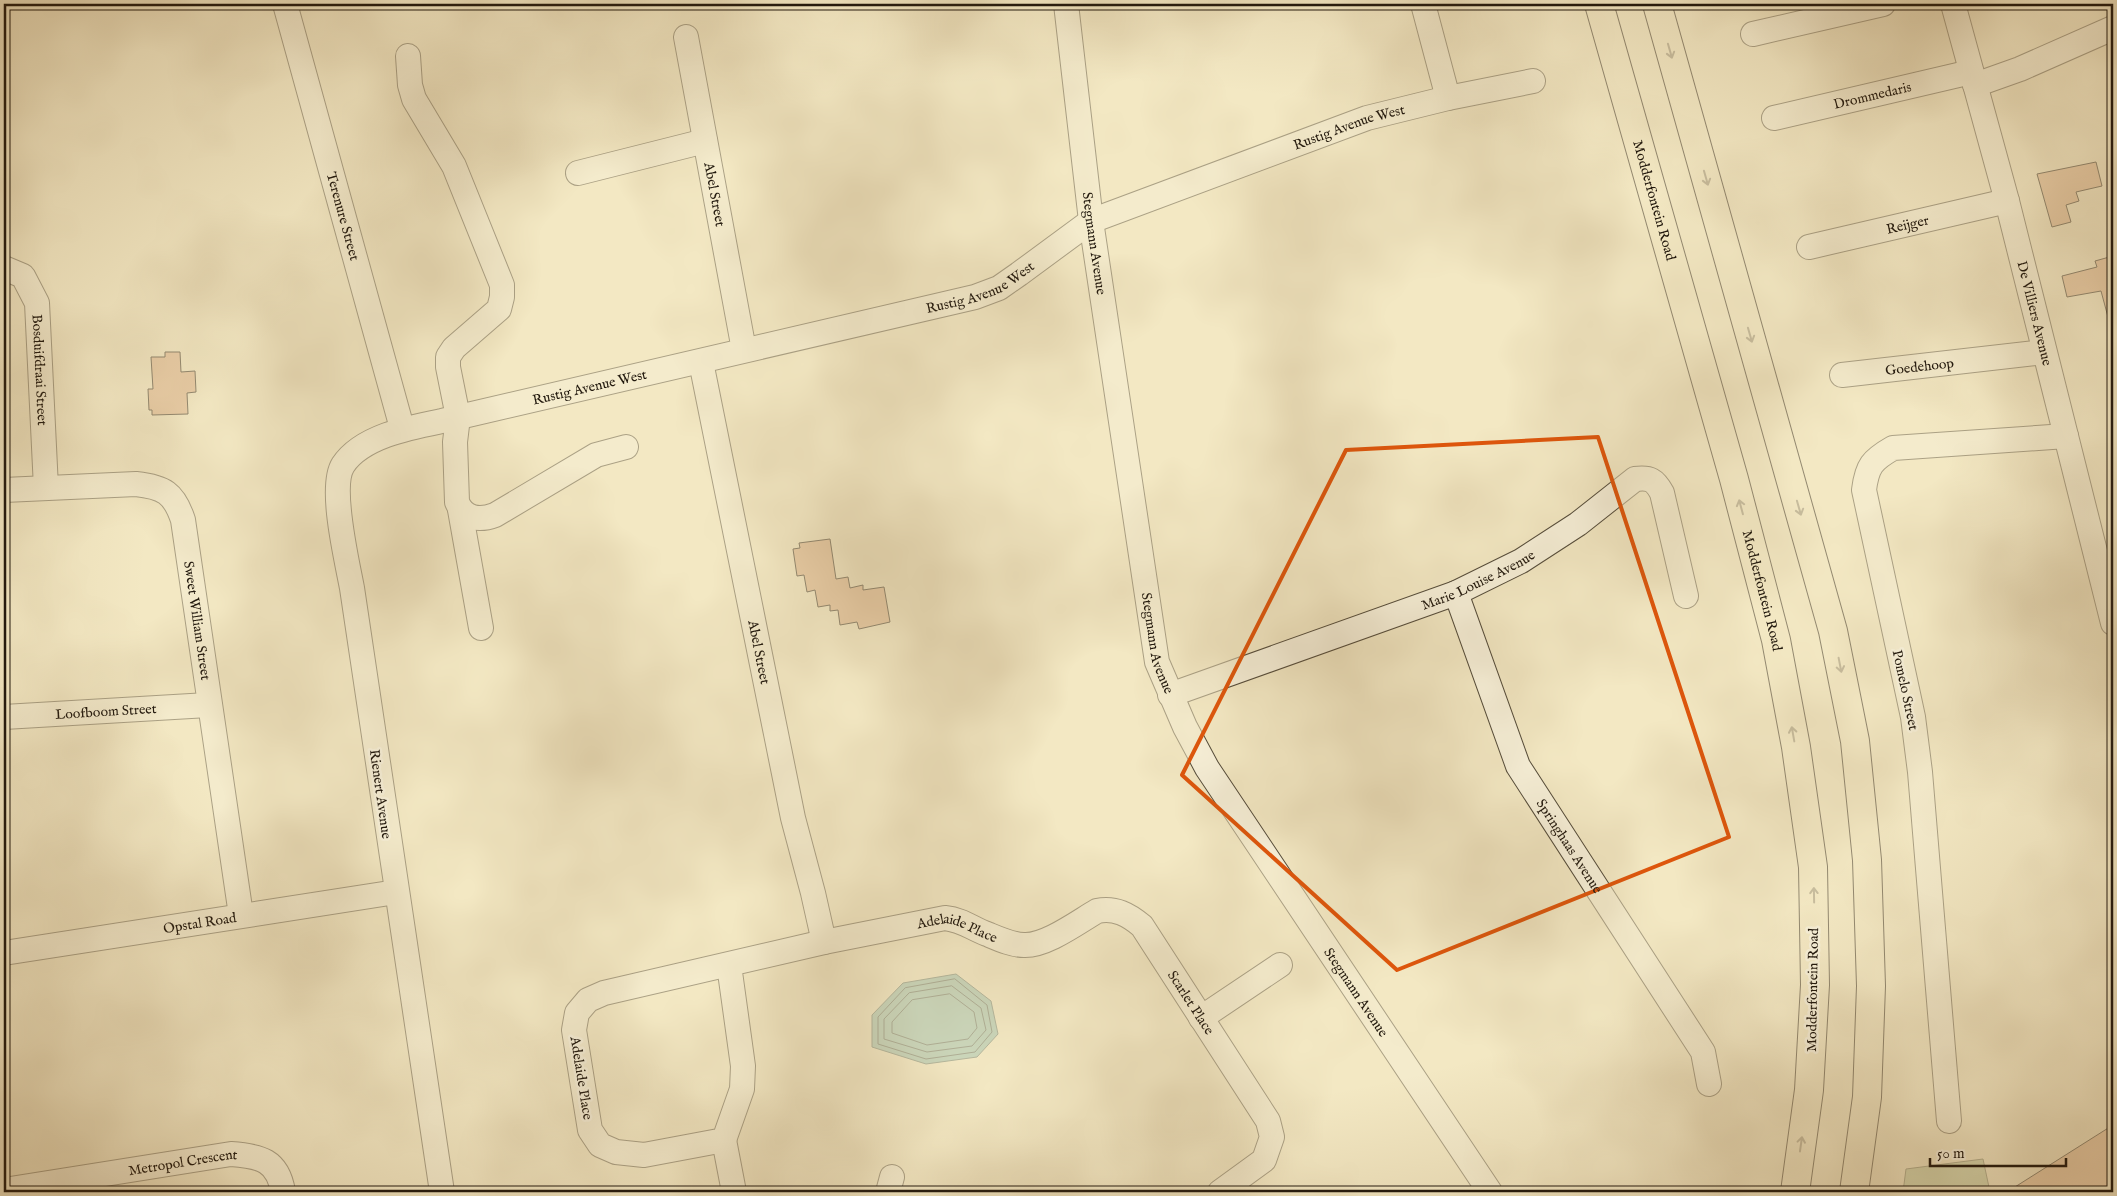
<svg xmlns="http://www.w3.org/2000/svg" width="2117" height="1196" font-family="'IM FELL English',serif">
  <rect width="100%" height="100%" fill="#f3e8c3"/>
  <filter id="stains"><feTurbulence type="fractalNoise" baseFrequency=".004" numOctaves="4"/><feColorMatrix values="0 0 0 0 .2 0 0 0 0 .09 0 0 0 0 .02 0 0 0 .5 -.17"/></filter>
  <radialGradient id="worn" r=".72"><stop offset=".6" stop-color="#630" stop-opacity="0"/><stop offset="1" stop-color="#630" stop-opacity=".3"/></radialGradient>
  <path fill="#b8c696" stroke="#6d7052" d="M 1983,1159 L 1990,1192 L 1903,1192 L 1906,1169 Z"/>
  <path fill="#9cc0b0" stroke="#6b7d6f" d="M 956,974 L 991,1001 L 998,1034 L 977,1057 L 926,1064 L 872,1047 L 872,1015 L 903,983 Z"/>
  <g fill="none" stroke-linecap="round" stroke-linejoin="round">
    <path stroke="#5f6c5f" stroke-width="1" d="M 955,979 L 987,1005 L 992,1032 L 975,1052 L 926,1059 L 878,1044 L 878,1017 L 905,988 Z
      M 952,986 L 981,1008 L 986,1030 L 972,1046 L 927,1052 L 884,1039 L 884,1019 L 909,993 Z
      M 950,994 L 974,1012 L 977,1028 L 968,1039 L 927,1045 L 892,1033 L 892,1022 L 912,1000 Z"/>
  </g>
  <path fill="#dfb288" stroke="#22190e" d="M 2096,162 L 2102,186 L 2076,192 L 2079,201 L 2066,205 L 2071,222 L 2052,227 L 2037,174 Z
    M 2113,256 L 2113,317 L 2108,317 L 2101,291 L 2067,297 L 2062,276 L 2097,267 L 2095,261 Z
    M 165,352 L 180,352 L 181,372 L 195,371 L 196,392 L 187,393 L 188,414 L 152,415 L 152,410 L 149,410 L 148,389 L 153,389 L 151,357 L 165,357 Z
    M 830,539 L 836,579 L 848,577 L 850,588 L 863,585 L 863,590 L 884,587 L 890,622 L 859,629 L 857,622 L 840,625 L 838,610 L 830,611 L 830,605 L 818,607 L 815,590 L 807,592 L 804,575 L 797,576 L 793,549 L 800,548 L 799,543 Z
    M 2113,1125 L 2113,1192 L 2007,1192 Z"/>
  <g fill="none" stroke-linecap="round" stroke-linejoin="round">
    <defs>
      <g id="minor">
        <path id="s1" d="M 285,4 L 402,428"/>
        <path id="s2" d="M 1066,4 L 1091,221 L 1157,662 L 1185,727 L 1207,768 L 1490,1192"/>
        <path d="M 1423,4 L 1448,98"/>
        <path id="s3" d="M 1953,4 L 2007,201 L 2113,623"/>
        <path d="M 1753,34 L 1883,4"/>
        <path id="s4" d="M 686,37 L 744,350"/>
        <path d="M 408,56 L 410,85 L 414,99 L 454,166 L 502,285 L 502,297 L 499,309 L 454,348 L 448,357 L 448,367 L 458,417 L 455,442 L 457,502 C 464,519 479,521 495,515 L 596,455 L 626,447"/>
        <path d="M 1975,85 L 2020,69 L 2113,28"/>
        <path id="s5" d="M 1774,118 L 1971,72"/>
        <path d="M 578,173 L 705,141"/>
        <path id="s6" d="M 1809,247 L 2007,201"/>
        <path id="s7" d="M 4,268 L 23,276 L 37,303 L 46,488"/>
        <path id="s8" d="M 701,362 L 793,818 L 813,893 L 824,942"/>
        <path id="s9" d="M 1842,375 L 2044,352"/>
        <path id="s10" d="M 4,490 L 136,484 C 164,487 174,493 183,520 L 241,915"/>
        <path d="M 460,510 L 481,628"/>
        <path id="s11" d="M 1456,593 L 1518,766 L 1703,1052 L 1709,1084"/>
        <path id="s12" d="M 1170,695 L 1456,593 L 1521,561 L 1578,524 L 1635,479 C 1650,477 1655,480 1662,493 L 1686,596"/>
        <path id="s13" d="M 4,717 L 208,705"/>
        <path id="s14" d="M 4,953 L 396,892"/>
        <path id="s15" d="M 729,965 L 743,1066 L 742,1089 L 724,1140 L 644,1155 L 616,1152 L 600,1145 L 590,1130 L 574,1030 L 577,1013 L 588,1000 L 604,993 L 824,942 L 945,918 C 963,920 971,928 987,934 C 999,939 1012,945 1024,945 C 1046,946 1078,922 1097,911 C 1115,907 1129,915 1142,926 L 1268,1121 L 1272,1137 L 1264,1160 L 1220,1192"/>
        <path d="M 1201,1018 L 1280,965"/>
        <path d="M 1949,1121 L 1920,772 L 1913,717 L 1864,490 C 1867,466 1872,460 1893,448 L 2066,436"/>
        <path d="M 724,1140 L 734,1192"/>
        <path id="s16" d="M 4,1190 L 231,1154 C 260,1156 278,1160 283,1192"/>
        <path id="s17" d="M 442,1192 L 352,588 C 347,561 329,487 343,465 C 362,436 412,427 442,421 L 975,297 L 999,288 L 1019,274 L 1091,221 L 1367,118 L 1448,98 L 1533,81"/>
        <path d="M 888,1192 L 892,1177"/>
      </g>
      <g id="major">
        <path id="s18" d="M 1599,4 L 1734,479 L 1776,640 L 1796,747 L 1813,867 L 1815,985 L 1809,1090 L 1795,1192"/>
        <path d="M 1657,4 L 1833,631 L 1855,741 L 1867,860 L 1871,986 L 1867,1097 L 1854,1192"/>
      </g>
    </defs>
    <use href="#minor" stroke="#564d3b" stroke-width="26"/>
    <use href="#major" stroke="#22190e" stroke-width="30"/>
    <use href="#minor" stroke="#f7f0d8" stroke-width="24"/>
    <use href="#major" stroke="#f3e8c3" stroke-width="28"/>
  </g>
  <defs><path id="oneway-shaft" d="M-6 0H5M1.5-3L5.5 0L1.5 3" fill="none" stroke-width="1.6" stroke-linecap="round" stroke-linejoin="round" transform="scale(1.25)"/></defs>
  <g stroke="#958b72">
    <use href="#oneway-shaft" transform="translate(1670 51) rotate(74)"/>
    <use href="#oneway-shaft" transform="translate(1706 178) rotate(74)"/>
    <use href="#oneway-shaft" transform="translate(1750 335) rotate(74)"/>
    <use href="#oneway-shaft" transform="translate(1741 507) rotate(-105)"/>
    <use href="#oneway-shaft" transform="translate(1799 508) rotate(74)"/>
    <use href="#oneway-shaft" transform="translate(1840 665) rotate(79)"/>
    <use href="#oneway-shaft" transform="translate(1793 734) rotate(-100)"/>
    <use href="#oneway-shaft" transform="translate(1814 895) rotate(-91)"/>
    <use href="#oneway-shaft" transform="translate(1801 1144) rotate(-82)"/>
  </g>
  <path d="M0 0H2117V1196H0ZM 1598,437 L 1729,837 L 1397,970 L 1182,775 L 1346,450 Z" fill="#f3e8c3" fill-opacity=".55" fill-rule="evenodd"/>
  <path fill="none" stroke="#de560c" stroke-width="4" stroke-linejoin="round" d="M 1598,437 L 1729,837 L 1397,970 L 1182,775 L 1346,450 Z"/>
  <g text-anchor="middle" stroke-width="5" stroke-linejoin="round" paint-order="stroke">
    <g font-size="14" fill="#22190e" stroke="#f7f0d8">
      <text dy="5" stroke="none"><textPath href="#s5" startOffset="101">Drommedaris</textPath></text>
      <text dy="5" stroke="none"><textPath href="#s17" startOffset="1808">Rustig Avenue West</textPath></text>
      <text dy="5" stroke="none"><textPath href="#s4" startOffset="160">Abel Street</textPath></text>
      <text dy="5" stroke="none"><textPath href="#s18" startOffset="204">Modderfontein Road</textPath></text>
      <text dy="5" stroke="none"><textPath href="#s1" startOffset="220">Terenure Street</textPath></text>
      <text dy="5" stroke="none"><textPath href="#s6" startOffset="101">Reijger</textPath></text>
      <text dy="5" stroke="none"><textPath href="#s2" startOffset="241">Stegmann Avenue</textPath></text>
      <text dy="5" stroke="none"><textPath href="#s17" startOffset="1402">Rustig Avenue West</textPath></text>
      <text dy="5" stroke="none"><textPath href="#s3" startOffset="320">De Villiers Avenue</textPath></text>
      <text dy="5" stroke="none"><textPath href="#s9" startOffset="78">Goedehoop</textPath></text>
      <text dy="5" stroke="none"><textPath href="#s7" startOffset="118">Bosduifdraai Street</textPath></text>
      <text dy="5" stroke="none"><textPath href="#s17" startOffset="998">Rustig Avenue West</textPath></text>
      <text dy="5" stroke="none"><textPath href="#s12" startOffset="329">Marie Louise Avenue</textPath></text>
      <text dy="5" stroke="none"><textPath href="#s18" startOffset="609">Modderfontein Road</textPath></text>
      <text dy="5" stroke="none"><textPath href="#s10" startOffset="298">Sweet William Street</textPath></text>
      <text dy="5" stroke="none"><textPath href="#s2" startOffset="646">Stegmann Avenue</textPath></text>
      <text dy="5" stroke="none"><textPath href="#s8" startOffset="296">Abel Street</textPath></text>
      <text transform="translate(1906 690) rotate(78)" y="5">Pomelo Street</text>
      <text dy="5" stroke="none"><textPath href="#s13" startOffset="102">Loofboom Street</textPath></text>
      <text transform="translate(381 794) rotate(82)" y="5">Rienert Avenue</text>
      <text dy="5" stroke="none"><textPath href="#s11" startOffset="279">Springhaas Avenue</textPath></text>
      <text dy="5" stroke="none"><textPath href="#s14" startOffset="198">Opstal Road</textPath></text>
      <text dy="5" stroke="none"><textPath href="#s15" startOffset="840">Adelaide Place</textPath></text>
      <text transform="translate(1812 990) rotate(-89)" y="5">Modderfontein Road</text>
      <text dy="5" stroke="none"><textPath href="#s2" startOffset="1051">Stegmann Avenue</textPath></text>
      <text dy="5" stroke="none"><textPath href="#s15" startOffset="1132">Scarlet Place</textPath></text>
      <text transform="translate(582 1078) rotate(81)" y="5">Adelaide Place</text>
      <text dy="5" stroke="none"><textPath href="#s16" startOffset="181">Metropol Crescent</textPath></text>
    </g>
  </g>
  <rect width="2117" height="1196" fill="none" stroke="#f3e8c3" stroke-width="20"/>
  <rect x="5" y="5" width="2107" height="1186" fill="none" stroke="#22190e" stroke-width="2.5"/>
  <rect x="10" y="10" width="2097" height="1176" fill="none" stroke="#22190e"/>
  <path d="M1930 1158v8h136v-8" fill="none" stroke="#22190e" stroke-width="2.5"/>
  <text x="1937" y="1158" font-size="15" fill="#22190e" stroke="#f7f0d8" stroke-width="4" paint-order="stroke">50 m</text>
  <rect width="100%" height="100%" filter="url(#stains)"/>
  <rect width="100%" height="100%" fill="url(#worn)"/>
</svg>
